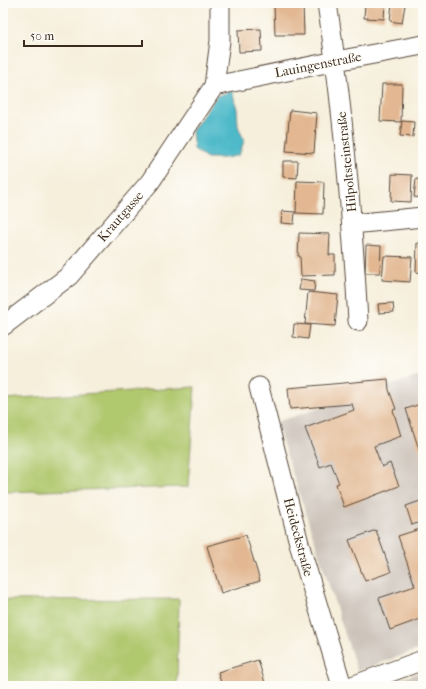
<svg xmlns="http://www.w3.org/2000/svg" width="426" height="689" font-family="'IM FELL French Canon',serif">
  <rect width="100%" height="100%" fill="#fdfcf7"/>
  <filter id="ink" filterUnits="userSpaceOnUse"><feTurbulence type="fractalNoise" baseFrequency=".025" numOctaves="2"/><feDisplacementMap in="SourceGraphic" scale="8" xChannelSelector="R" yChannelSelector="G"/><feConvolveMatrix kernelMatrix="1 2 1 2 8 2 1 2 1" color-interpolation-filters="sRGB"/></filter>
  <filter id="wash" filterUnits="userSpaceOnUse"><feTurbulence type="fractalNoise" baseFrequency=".012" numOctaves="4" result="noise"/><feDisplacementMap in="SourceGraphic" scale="16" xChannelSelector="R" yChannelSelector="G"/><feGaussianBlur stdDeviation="0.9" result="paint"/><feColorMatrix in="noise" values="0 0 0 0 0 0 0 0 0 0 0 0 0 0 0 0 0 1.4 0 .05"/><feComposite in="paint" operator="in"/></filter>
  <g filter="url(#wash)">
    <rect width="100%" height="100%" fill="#f6efdc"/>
    <path fill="#ccc2b9" d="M 423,375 L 423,648 L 357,671 L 276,422 Z
      M 423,671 L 423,686 L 380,686 Z"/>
    <path fill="#b0c86e" stroke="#767946" d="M 195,387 L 188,487 L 3,492 L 3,399 Z
      M 179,599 L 177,686 L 3,686 L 3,600 Z"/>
    <path fill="#4db9c9" stroke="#447274" d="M 232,91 L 237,109 L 238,126 L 244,141 L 239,155 L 225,158 L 207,158 L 194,149 L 192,131 L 217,96 Z"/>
    <g id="blocks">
      <path fill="#e2b791" d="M 274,3 L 303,3 L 304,35 L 275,35 Z
        M 365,3 L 385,3 L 384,19 L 364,18 Z
        M 392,3 L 405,5 L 402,23 L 390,21 Z
        M 261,29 L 262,51 L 239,52 L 238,30 Z
        M 382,84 L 402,84 L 401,122 L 380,121 Z
        M 290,110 L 317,113 L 314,153 L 286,151 Z
        M 402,121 L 414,122 L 413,137 L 400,136 Z
        M 283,161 L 298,161 L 297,178 L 283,177 Z
        M 392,174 L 412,175 L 411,202 L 391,201 Z
        M 416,179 L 423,180 L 423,198 L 414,197 Z
        M 297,181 L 324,182 L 323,214 L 296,213 Z
        M 282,211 L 295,212 L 294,224 L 281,223 Z
        M 299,233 L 330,234 L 329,255 L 335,255 L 335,275 L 301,276 L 300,256 L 298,256 Z
        M 417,243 L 423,243 L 423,273 L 416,272 Z
        M 366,245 L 381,246 L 380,273 L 365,273 Z
        M 384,256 L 412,257 L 410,282 L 382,280 Z
        M 301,279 L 315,281 L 314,291 L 299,290 Z
        M 308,292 L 338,295 L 335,326 L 305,324 Z
        M 393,303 L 394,312 L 379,313 L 378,304 Z
        M 294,324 L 310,325 L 308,339 L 293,337 Z
        M 388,379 L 389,390 L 396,409 L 393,410 L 401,436 L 374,446 L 382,467 L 390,463 L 399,486 L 344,507 L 336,484 L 339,483 L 331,463 L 320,467 L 305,428 L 354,410 L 352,404 L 290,409 L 288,388 Z
        M 423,403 L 423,462 L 406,409 Z
        M 423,500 L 423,521 L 412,525 L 406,506 Z
        M 423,528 L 423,618 L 390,630 L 379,598 L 415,586 L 398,536 Z
        M 376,530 L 391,572 L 365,581 L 349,540 Z
        M 246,535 L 260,581 L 221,593 L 207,546 Z
        M 258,660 L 266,686 L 222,686 L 218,672 Z"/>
    </g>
  </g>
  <g filter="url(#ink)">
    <use href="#blocks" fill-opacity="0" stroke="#57483a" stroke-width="1"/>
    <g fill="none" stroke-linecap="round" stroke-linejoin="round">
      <defs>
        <path id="minor" d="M 327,3 C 343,108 352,214 358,321
          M 214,86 L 336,61 L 423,45
          M 352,224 L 423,217
          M 3,326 L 69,276 L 150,182 L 214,86 L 220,41 L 220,3
          M 259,387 L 300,547 L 342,686
          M 352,686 L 423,660"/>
      </defs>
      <use href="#minor" stroke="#57483a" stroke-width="21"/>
      <use href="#minor" stroke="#fff" stroke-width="19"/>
    </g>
  </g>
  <g text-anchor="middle" stroke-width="3" stroke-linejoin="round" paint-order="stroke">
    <g font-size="13" fill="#3b2a1e" stroke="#fdfcf7">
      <text transform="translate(318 64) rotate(-11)" y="5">Lauingenstraße</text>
      <text transform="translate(346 162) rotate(-96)" y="5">Hilpoltsteinstraße</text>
      <text transform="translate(120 216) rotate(-49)" y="5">Krautgasse</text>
      <text transform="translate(299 537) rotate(75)" y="5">Heideckstraße</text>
    </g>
  </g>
  <rect width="426" height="689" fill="none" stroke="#fdfcf7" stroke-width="16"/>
  <path d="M24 40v6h118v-6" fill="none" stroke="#3b2a1e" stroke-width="2"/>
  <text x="30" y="40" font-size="12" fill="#3b2a1e" stroke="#fdfcf7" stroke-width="3" paint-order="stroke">50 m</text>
</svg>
